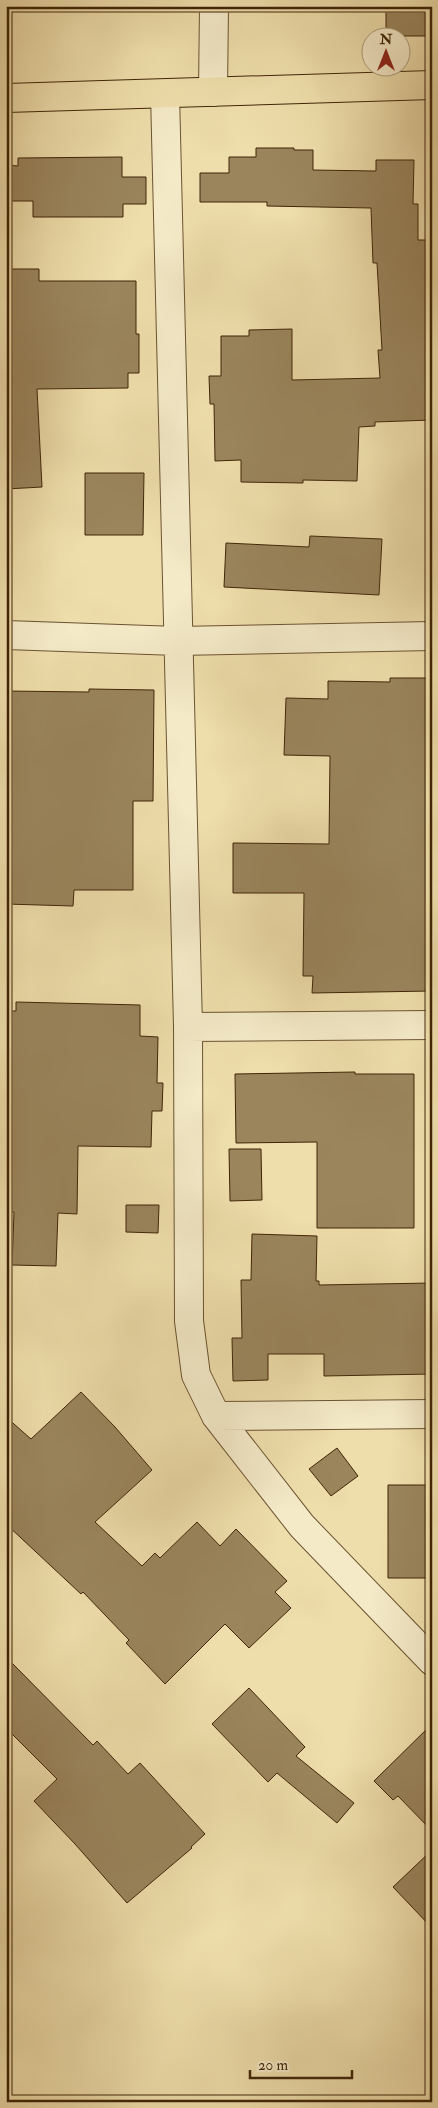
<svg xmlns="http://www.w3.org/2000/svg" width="438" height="2108" font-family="'IM FELL Double Pica',serif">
  <rect width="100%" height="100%" fill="#eedeab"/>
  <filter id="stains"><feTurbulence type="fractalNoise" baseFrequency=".004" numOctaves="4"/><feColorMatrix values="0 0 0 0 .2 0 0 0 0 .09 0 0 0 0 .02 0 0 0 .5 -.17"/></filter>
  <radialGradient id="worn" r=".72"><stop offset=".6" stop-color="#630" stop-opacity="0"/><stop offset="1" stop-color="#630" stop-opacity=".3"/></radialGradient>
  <path fill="#9a855d" stroke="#402508" d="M 386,6 L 428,6 L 428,36 L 386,36 Z
    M 256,148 L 294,148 L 294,150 L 313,150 L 313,170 L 376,171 L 376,160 L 414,160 L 413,204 L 418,204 L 418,240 L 429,240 L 430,298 L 432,298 L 432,420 L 375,422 L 375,426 L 359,427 L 357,481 L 303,480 L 303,483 L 241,482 L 241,460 L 215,461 L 214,404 L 210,404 L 209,376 L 221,376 L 221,336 L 249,336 L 249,330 L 292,329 L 292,380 L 380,378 L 378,350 L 382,350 L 377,263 L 373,263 L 371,208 L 267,206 L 267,202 L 200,202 L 200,173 L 229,173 L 229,157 L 256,157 Z
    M 122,157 L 122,177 L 146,177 L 146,204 L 123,204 L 123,217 L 33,217 L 33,201 L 6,201 L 6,165 L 18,166 L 18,158 Z
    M 6,269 L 39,269 L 39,281 L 136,281 L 136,334 L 139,334 L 139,373 L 128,373 L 128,388 L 37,389 L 42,487 L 6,489 Z
    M 85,473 L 144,473 L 143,535 L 85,535 Z
    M 310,536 L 382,539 L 379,595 L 224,587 L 226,543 L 309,547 Z
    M 390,678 L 429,678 L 429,702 L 432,702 L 432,991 L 312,993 L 313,976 L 303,976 L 304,893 L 233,893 L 233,843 L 329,844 L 330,756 L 284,755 L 286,698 L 328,699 L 328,681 L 390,682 Z
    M 89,689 L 154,690 L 153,801 L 133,801 L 133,890 L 74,890 L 73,906 L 6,904 L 6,691 L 89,692 Z
    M 16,1002 L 140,1005 L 140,1036 L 158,1037 L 157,1083 L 163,1083 L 162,1111 L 152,1111 L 151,1147 L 78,1146 L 77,1214 L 58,1213 L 56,1266 L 12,1265 L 14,1212 L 7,1212 L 9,1166 L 6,1166 L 6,1011 L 16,1011 Z
    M 355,1072 L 355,1074 L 414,1074 L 414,1228 L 317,1228 L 317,1142 L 236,1143 L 235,1074 Z
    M 229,1149 L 261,1149 L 262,1200 L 230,1201 Z
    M 126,1205 L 159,1205 L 158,1233 L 126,1232 Z
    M 252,1234 L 317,1236 L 316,1281 L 319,1281 L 319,1285 L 432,1283 L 432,1374 L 324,1376 L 324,1354 L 268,1354 L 268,1380 L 233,1381 L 232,1338 L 242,1338 L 241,1280 L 251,1280 Z
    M 81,1392 L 115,1427 L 152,1470 L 95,1522 L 142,1566 L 155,1553 L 160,1558 L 197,1522 L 220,1546 L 236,1529 L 287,1581 L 275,1592 L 291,1608 L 249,1648 L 225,1624 L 165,1684 L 126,1643 L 129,1640 L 83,1592 L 81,1594 L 6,1524 L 6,1417 L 31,1439 Z
    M 337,1448 L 358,1476 L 331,1496 L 309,1469 Z
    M 388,1485 L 432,1485 L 432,1578 L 388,1578 Z
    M 6,1657 L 93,1745 L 97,1741 L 128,1774 L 140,1763 L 205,1834 L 191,1847 L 192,1848 L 127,1903 L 75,1844 L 34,1801 L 57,1779 L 6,1728 Z
    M 249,1688 L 305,1747 L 296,1756 L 354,1803 L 337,1823 L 277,1773 L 268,1782 L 212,1724 Z
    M 432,1724 L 432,1831 L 398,1796 L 393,1800 L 374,1781 Z
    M 432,1850 L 432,1928 L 393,1887 Z"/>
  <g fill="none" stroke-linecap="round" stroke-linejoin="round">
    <defs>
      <path id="minor" d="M 213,92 L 214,6
        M 165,94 L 188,1027 L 189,1321 L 196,1375 L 216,1416 L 302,1526 L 432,1661
        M 6,635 L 177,641 L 432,636
        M 188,1027 L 432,1025
        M 216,1416 L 432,1414"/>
      <path id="major" d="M 6,98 L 432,85"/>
    </defs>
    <use href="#minor" stroke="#6c5331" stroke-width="30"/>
    <use href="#major" stroke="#402508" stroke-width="30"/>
    <use href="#minor" stroke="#f4eac8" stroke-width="28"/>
    <use href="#major" stroke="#eedeab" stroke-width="28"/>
  </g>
  <rect width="438" height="2108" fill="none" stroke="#eedeab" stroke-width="25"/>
  <rect x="8" y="8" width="423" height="2093" fill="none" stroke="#402508" stroke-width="2.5"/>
  <rect x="12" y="12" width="413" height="2083" fill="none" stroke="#402508"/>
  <g transform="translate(386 52)"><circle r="24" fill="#f4eac8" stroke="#ac9b7b"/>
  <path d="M0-4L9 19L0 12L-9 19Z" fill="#8f2418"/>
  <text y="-8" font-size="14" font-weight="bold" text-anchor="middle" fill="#402508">N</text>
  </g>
  <path d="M250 2070v8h102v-8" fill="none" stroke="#402508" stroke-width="2.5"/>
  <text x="258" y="2070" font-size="15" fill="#402508" stroke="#f4eac8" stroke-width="4" paint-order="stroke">20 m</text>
  <rect width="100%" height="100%" filter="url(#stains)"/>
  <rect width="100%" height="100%" fill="url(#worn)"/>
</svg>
